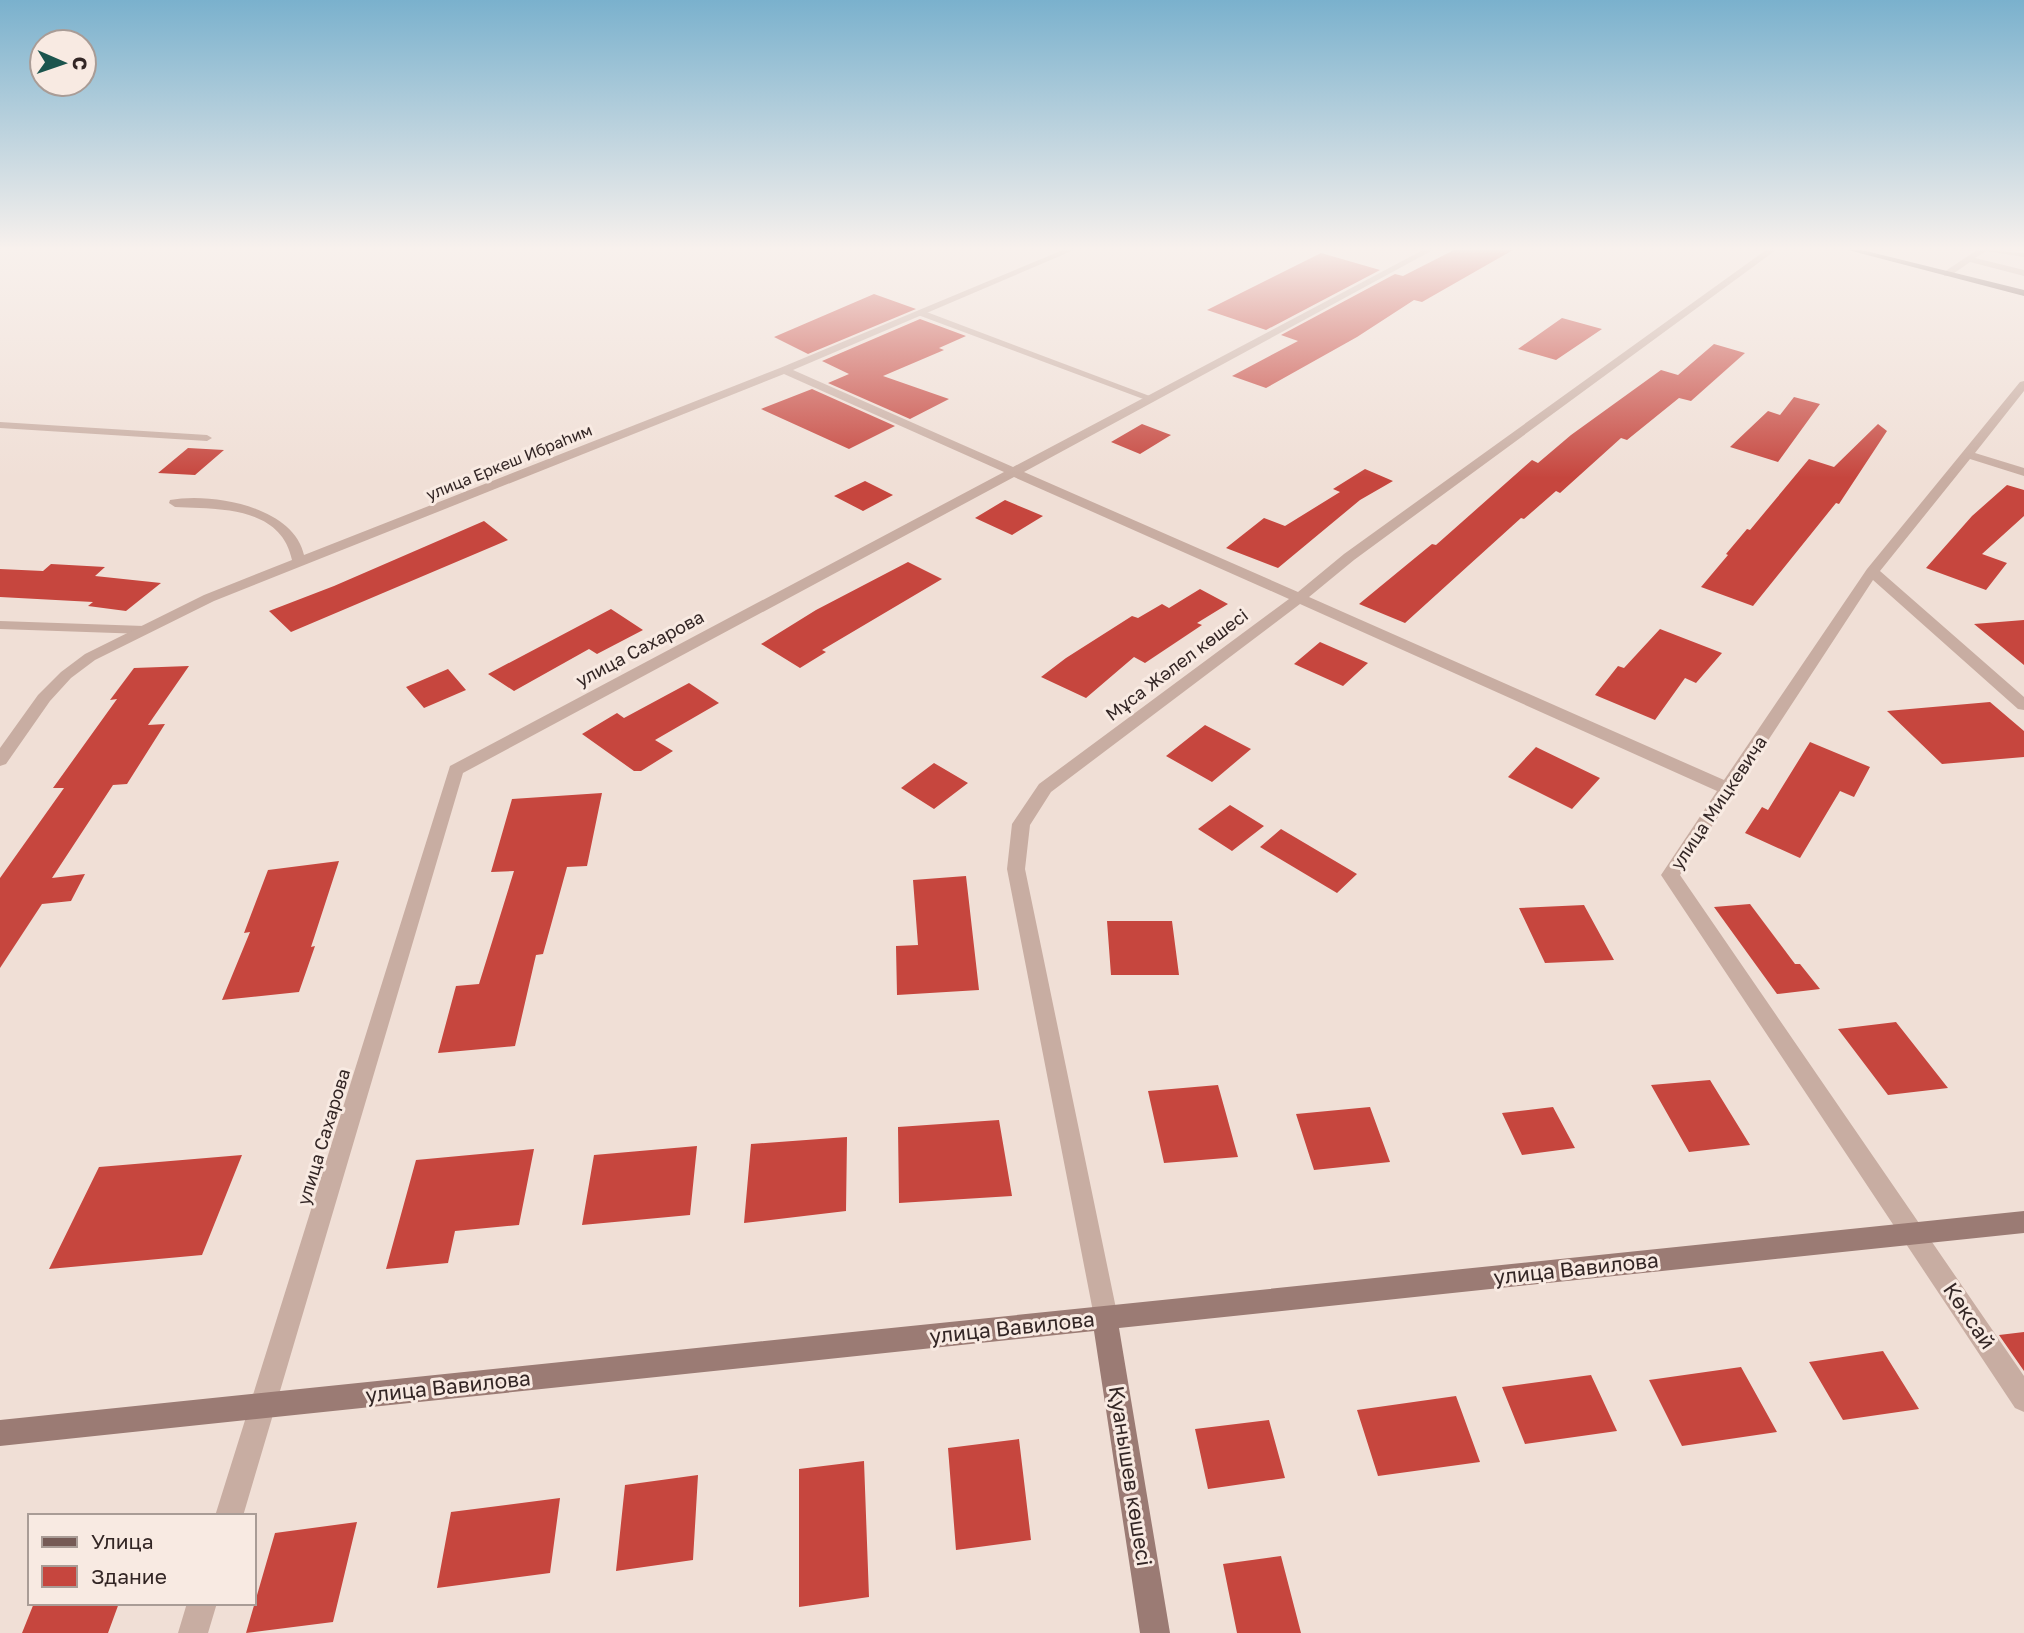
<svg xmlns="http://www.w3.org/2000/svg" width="2024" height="1633" font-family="'Golos Text',sans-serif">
  <rect width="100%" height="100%" fill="#f0dfd6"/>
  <path fill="#c6463e" d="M 1454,250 L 1513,250 L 1422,302 L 1414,300 L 1357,337 L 1266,388 L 1232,376 L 1298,341 L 1281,335 L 1395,274 L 1403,276 Z
    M 1321,253 L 1380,270 L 1266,330 L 1207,310 Z
    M 874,294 L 916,309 L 808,354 L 774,337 Z
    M 1562,318 L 1602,329 L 1556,360 L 1518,349 Z
    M 920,319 L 966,336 L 939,348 L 944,350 L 883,376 L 949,399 L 910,419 L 828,383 L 849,374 L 822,361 Z
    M 1714,344 L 1745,353 L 1691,401 L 1679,398 L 1627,440 L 1621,438 L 1560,493 L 1556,491 L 1524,519 L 1521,518 L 1405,623 L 1359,604 L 1432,544 L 1436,545 L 1532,460 L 1538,463 L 1571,435 L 1661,370 L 1678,375 Z
    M 812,389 L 895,426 L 849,449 L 761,409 Z
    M 1794,397 L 1820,404 L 1778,462 L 1730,447 L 1768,411 L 1780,415 Z
    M 1142,424 L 1171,435 L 1140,454 L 1111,442 Z
    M 1878,424 L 1887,431 L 1839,504 L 1836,503 L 1753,606 L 1701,587 L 1728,555 L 1726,554 L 1747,529 L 1750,530 L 1809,459 L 1834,467 Z
    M 188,448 L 224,450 L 195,475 L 158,473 Z
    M 1365,469 L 1393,481 L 1360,500 L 1278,568 L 1226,548 L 1264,518 L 1285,526 L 1340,492 L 1333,489 Z
    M 865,481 L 893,495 L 863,511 L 834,496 Z
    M 2007,485 L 2024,490 L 2024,516 L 1982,554 L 2007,563 L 1986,590 L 1926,568 L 1972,516 Z
    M 1005,500 L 1043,516 L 1012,535 L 975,518 Z
    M 484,521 L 508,540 L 291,632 L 269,611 L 334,586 Z
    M 908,562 L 942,579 L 822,650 L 826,652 L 800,668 L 761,644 L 816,610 Z
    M 51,564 L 105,567 L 95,576 L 161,583 L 126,611 L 88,606 L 93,602 L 0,597 L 0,569 L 43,571 Z
    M 1200,589 L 1228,604 L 1197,623 L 1202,625 L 1145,663 L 1134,657 L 1086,698 L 1041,677 L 1066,658 L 1132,616 L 1138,618 L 1162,604 L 1169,608 Z
    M 611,609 L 643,630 L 597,654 L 589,649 L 514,691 L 488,674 Z
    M 2024,620 L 2024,665 L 1974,624 Z
    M 1660,629 L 1722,653 L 1696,683 L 1685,678 L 1655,720 L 1595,695 L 1618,666 L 1624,668 Z
    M 1320,642 L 1368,663 L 1343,686 L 1294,664 Z
    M 189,666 L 148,725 L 165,724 L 127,784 L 113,785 L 52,878 L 85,874 L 71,901 L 42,904 L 0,968 L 0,878 L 64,788 L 53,788 L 117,699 L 110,700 L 134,668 Z
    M 448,669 L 466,690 L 424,708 L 406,687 Z
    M 689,683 L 719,703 L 655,740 L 673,751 L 641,771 L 634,771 L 582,734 L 617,713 L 624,718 Z
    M 1990,702 L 2024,731 L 2024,757 L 1942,764 L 1887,711 Z
    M 1205,725 L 1251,749 L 1212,782 L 1166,756 Z
    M 1810,742 L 1870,767 L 1854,797 L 1840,791 L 1800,858 L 1745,833 L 1762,807 L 1768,810 Z
    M 1536,747 L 1600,778 L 1572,809 L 1508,777 Z
    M 934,763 L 968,783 L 934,809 L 901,788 Z
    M 602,793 L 587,866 L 567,867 L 543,954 L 536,955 L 515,1046 L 438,1053 L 456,986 L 479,984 L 514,871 L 491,872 L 512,799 Z
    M 1230,805 L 1264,826 L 1232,851 L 1198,829 Z
    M 1281,829 L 1357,874 L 1337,893 L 1260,847 Z
    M 339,861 L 311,947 L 315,946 L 299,992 L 222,1000 L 250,932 L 244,933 L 268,870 Z
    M 966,876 L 979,990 L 897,995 L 896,946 L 918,945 L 913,880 Z
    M 1750,904 L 1795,964 L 1800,964 L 1820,989 L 1777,994 L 1714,907 Z
    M 1584,905 L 1614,960 L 1545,963 L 1519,908 Z
    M 1107,921 L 1172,921 L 1179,975 L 1111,975 Z
    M 1896,1022 L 1948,1088 L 1888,1095 L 1838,1029 Z
    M 1710,1080 L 1750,1145 L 1689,1152 L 1651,1085 Z
    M 1218,1085 L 1238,1157 L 1164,1163 L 1148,1091 Z
    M 1370,1107 L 1390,1162 L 1314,1170 L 1296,1114 Z
    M 1553,1107 L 1575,1148 L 1522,1155 L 1502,1113 Z
    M 999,1120 L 1012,1196 L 899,1203 L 898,1127 Z
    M 847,1137 L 846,1211 L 744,1223 L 751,1144 Z
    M 697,1146 L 690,1215 L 582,1225 L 594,1155 Z
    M 534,1149 L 519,1225 L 455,1231 L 448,1263 L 386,1269 L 416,1160 Z
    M 242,1155 L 202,1255 L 49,1269 L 99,1167 Z
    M 2024,1332 L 2024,1371 L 1999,1335 Z
    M 1883,1351 L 1919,1409 L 1843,1420 L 1809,1362 Z
    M 1741,1367 L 1777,1432 L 1682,1446 L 1649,1380 Z
    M 1591,1375 L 1617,1431 L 1525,1444 L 1502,1387 Z
    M 1456,1396 L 1480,1462 L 1378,1476 L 1357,1410 Z
    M 1269,1420 L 1285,1478 L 1208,1489 L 1195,1429 Z
    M 1019,1439 L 1031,1540 L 956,1550 L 948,1448 Z
    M 864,1461 L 869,1597 L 799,1607 L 799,1469 Z
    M 698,1475 L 693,1560 L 616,1571 L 625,1485 Z
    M 560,1498 L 550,1573 L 437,1588 L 451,1512 Z
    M 357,1522 L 333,1622 L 246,1633 L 275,1533 Z
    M 1281,1556 L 1301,1633 L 1237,1633 L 1223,1564 Z
    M 34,1603 L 119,1603 L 108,1633 L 22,1633 Z"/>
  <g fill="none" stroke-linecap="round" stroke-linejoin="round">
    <path fill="#c8ada2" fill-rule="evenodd" d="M 1977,250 L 2024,253 L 2024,257 L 1986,251 L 1975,258 L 2024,270 L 2024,276 L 1970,262 L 1950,276 L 1944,276 L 1944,272 Z
      M 918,311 L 924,311 L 1155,398 L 1146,400 L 918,315 Z
      M 0,422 L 207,435 L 212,438 L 207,441 L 0,428 Z
      M 0,621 L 144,626 L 151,630 L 144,634 L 0,629 Z"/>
    <path fill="#c8ada2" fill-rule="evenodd" d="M 1063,250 L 1074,250 L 793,370 L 1013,467 L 1423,250 L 1433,250 L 1024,472 L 1298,592 L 1344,554 L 1766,250 L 1776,250 L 1354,560 L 1309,597 L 1724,780 L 1867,569 L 2020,382 L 2024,381 L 2024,391 L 1975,453 L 2024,468 L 2024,476 L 1970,459 L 1880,571 L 2024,697 L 2024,710 L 2018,709 L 1873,580 L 1680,875 L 2024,1376 L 2024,1412 L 2015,1408 L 1661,875 L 1717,791 L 1300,604 L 1051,792 L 1030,825 L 1025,869 L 1118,1318 L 1114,1327 L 1105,1330 L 1096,1327 L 1007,869 L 1012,824 L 1039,784 L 1289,599 L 1014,477 L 463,773 L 243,1516 L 215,1516 L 450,766 L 1004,472 L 784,374 L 214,601 L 95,660 L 71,678 L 50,701 L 6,764 L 0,766 L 0,748 L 38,695 L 61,672 L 85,654 L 204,595 L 292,560 C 281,506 219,509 175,507 L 169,503 L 170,500 C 212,492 294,507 304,555 L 780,368 Z
      M 187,1603 L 217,1603 L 208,1633 L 178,1633 Z"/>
    <path fill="#9b7b74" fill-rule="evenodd" d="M 2024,1211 L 2024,1233 L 1119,1328 L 1170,1633 L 1140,1633 L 1094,1331 L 0,1446 L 0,1420 Z"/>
    <path fill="#755a55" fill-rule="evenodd" d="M 1848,250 L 1862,250 L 2024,290 L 2024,296 Z"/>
  </g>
  <linearGradient id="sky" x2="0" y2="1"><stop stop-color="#7ab1cd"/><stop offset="0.52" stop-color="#f8f1ed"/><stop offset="1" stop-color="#f8f1ed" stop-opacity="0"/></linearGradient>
  <rect width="2024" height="478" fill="url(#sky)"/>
  <g text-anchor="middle" stroke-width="6" stroke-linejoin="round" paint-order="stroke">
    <g font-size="16" fill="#332625" stroke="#f8eae2">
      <text transform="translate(509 462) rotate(-22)" y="6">улица Еркеш Ибраһим</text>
    </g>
    <g font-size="18" fill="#332625" stroke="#f8eae2">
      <text transform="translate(640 649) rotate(-28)" y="6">улица Сахарова</text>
      <text transform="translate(1177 665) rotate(-37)" y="6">Мұса Жәлел көшесі</text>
      <text transform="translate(1719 803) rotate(-56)" y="6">улица Мицкевича</text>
      <text transform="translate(324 1137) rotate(-73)" y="6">улица Сахарова</text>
    </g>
    <g font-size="21" fill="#332625" stroke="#f8eae2">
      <text transform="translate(1576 1269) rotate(-6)" y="7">улица Вавилова</text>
      <text transform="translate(1969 1316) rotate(56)" y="7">Көксай</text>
      <text transform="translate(1012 1328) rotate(-6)" y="7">улица Вавилова</text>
      <text transform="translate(448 1387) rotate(-6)" y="7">улица Вавилова</text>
      <text transform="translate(1130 1476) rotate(81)" y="7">Қуанышев көшесі</text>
    </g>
  </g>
  <rect x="28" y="1514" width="228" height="91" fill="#f8eae2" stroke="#a99c96" stroke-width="2"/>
  <rect x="42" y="1537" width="35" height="10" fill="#755a55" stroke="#a99c96" stroke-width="2"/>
  <text x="91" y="1549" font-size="21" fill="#332625">Улица</text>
  <rect x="42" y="1566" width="35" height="21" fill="#c6463e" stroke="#a99c96" stroke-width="2"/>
  <text x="91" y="1584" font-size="21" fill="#332625">Здание</text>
  <g transform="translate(63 63) rotate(92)"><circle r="33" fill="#f8eae2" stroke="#a99c96" stroke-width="2"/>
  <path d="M0-5L12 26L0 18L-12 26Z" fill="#1b544d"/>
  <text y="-10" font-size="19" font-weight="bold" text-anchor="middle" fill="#332625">С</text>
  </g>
</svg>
